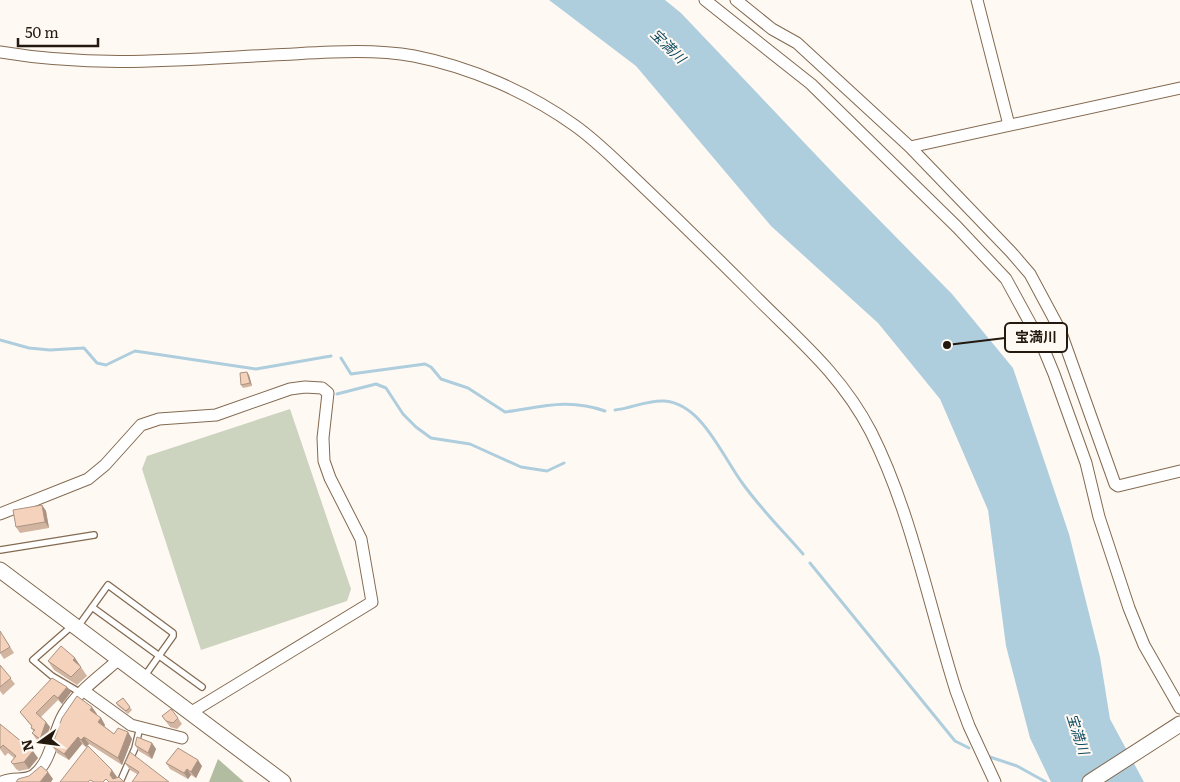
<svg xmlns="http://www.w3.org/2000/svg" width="1180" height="782" font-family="Literata,'Noto Sans JP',serif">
  <rect width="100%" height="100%" fill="#fff9f3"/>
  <path fill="#ccd4bf" d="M 290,409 L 351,589 L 347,601 L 201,650 L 142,469 L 147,456 Z"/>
  <path fill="#b1bca0" d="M 218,759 L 244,782 L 209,782 Z"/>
  <path fill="#aecede" d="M 549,0 L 665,0 L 681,13 L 836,176 L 952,294 L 1013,368 L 1069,534 L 1100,657 L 1110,719 L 1144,782 L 1051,782 L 1030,738 L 1006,646 L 988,510 L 940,399 L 878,323 L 771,226 L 636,66 Z"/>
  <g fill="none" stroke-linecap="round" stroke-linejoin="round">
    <path stroke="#aecede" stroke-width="3" d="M 0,340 L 29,348 L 50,350 L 84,348 L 97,363 L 106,365 L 135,351 L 256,369 L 331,356
      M 341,358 L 351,374 L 425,364 L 431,367 L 441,379 L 468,388 L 505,412 C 541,407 568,398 605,411
      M 337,394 L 376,384 L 386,388 L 403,414 L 416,427 L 431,438 L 470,444 L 521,467 L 547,471 L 564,463
      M 615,410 C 632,408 647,400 664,401 C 702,403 723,458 743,484 C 761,509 783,531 803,554
      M 810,563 L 955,741 L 969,748
      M 987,756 L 1017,766 L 1046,782"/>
    <defs>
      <path id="lane" d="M 0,550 L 94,535
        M 92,607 L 202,687
        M 73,625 L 33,660 L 52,676 L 81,693
        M 77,628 L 108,585 L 173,633 L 173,636 L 144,677
        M 120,782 L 135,748 L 140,727"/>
      <path id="street" d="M 705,0 L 811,84 L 957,227 L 1006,279 L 1042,345 L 1054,374 L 1086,463 L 1099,517 L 1129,608 L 1144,645 L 1180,708
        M 736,0 L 772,29 L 797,43 L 910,147 L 1011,252 L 1030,274 L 1060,330 L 1115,484 L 1118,486 L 1180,471
        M 977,0 L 1009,125
        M 0,52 C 94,68 178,60 272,55 C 319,53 368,48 414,56 C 470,67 528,92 574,125 C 594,139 611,156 628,172 C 669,211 709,250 749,290 C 795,337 840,372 871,432 C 911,511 929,606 956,691 L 969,726 L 995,782
        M 910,147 L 1180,88
        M 0,514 L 88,479 L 105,465 L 141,425 L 159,419 L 216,415 L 290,389 L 305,387 L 322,388 L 328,393 L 323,438 L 324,461 L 330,478 L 361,539 L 372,602 L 190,713
        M 84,691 L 131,725 L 182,738
        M 2,782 C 13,776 25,782 34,775 C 52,761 53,732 64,714 C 77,692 100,676 118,660"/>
      <path id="secondary" d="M 0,570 L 283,782
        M 1090,782 L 1180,724"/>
    </defs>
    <use href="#lane" stroke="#836a51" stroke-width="8"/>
    <use href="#street" stroke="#836a51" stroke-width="13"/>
    <use href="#secondary" stroke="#836a51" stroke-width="17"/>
    <use href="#lane" stroke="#fff" stroke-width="5.5"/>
    <use href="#street" stroke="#fff" stroke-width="11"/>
    <use href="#secondary" stroke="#fff" stroke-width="15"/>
  </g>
  <path fill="#d2b5a1" d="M 249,375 L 252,386 L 243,388 L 241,385 Z
    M 42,505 L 46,511 L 49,528 L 20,533 L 16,527 Z
    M 4,637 L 14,653 L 4,659 L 0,653 Z
    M 75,658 L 87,676 L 77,685 L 54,670 L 48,661 Z
    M 0,665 L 15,684 L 3,695 L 0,691 Z
    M 67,687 L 71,692 L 62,704 L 58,700 L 41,717 L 50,727 L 44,744 L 36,739 L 32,733 L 34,732 L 31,728 L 32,727 L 20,712 Z
    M 123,698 L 132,710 L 128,714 L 118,706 L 116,703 Z
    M 97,714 L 96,715 L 101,718 L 105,725 L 104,726 L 114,734 L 128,732 L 132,739 L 122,765 L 89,744 L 86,747 L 82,744 L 69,760 L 57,753 L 52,746 Z
    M 162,716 L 178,718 L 182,724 L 177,729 L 170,727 Z
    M 0,724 L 38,758 L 29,769 L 19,771 L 16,769 L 11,762 L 14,758 L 8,753 L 5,756 L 0,749 Z
    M 152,743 L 156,749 L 152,759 L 139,751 L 135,745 Z
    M 125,763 L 169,782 L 137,774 L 130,770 Z
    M 166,763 L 202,766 L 196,778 L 191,775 L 188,779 L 170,769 Z"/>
  <path fill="#ab9383" d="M 247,372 L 249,375 L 252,386 L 250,383 Z
    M 42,505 L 46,511 L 49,528 L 45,522 Z
    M 75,658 L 81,667 L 73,660 Z
    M 67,687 L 71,692 L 62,704 L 58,698 Z
    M 92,707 L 97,714 L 95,717 L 90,710 Z
    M 101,718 L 105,725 L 103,729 L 98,722 Z
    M 46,722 L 50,727 L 44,744 L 40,739 Z
    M 128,732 L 132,739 L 122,765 L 118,758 Z
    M 78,737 L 82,744 L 69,760 L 64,754 Z
    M 84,737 L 89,744 L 86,747 L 81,740 Z
    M 152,743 L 156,749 L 152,759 L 148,753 Z
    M 33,751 L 38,758 L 29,769 L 24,762 Z
    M 198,760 L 202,766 L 196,778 L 191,772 Z
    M 187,769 L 191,775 L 188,779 L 184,773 Z
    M 112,770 L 117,777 L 115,782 L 110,775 Z
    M 48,772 L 53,779 L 51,782 L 40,782 Z"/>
  <path fill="#f4d2bb" stroke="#ab9383" d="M 247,372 L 250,383 L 241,385 L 240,373 Z
    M 42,505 L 45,522 L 16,527 L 13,510 Z
    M 0,631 L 10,647 L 0,653 Z
    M 61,646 L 75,658 L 73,660 L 81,667 L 71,677 L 48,661 Z
    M 0,665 L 11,678 L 0,687 Z
    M 52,678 L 67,687 L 58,698 L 54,695 L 36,713 L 46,722 L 40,739 L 32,733 L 35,730 L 31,728 L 32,726 L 20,712 Z
    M 77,696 L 92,707 L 90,710 L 101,718 L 98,722 L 114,734 L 118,728 L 128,732 L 118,758 L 84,737 L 81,740 L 78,737 L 64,754 L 52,746 L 62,718 Z
    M 123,698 L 130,707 L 126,711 L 116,703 Z
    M 171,709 L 178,718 L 173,723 L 166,721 L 162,716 Z
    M 0,724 L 33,751 L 24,762 L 13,764 L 11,762 L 16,756 L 3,745 L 0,748 Z
    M 137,737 L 152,743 L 148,753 L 135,745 Z
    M 88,746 L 112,770 L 110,775 L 113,779 L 119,777 L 124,782 L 109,782 L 106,779 L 103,782 L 94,782 L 90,780 L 88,782 L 60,782 Z
    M 178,748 L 198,760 L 191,772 L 187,769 L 184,773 L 166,763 Z
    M 130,752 L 169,782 L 132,782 L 139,772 L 125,763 Z
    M 41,766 L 48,772 L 40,782 L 16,782 L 18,779 L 29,776 Z"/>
  <g text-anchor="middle" stroke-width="4" stroke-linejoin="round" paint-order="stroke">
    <g font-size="14" font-style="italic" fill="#104d64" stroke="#fff9f3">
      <text transform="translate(668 46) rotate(44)" y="5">宝満川</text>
      <text transform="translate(1078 734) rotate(72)" y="5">宝満川</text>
    </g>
  </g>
  <path fill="none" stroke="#24190f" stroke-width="2" d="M947 345L1005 338"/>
  <circle fill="#24190f" stroke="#fff9f3" stroke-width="2" cx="947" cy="345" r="5"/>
  <rect fill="#fff9f3" stroke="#24190f" stroke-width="2" x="1005" y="323" width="62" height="29" rx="5"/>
  <g font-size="14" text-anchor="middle" font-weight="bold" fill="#24190f">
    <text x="1036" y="342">宝満川</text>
  </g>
  <g transform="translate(40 742) rotate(256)" stroke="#fff9f3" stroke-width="4" paint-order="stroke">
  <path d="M0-4L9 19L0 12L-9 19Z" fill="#24190f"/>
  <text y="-8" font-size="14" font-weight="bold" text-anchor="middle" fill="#24190f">N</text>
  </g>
  <path d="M18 38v8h80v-8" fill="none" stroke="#24190f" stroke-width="2.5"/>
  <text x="25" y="38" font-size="15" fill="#24190f" stroke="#fff9f3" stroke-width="4" paint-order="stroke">50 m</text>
</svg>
